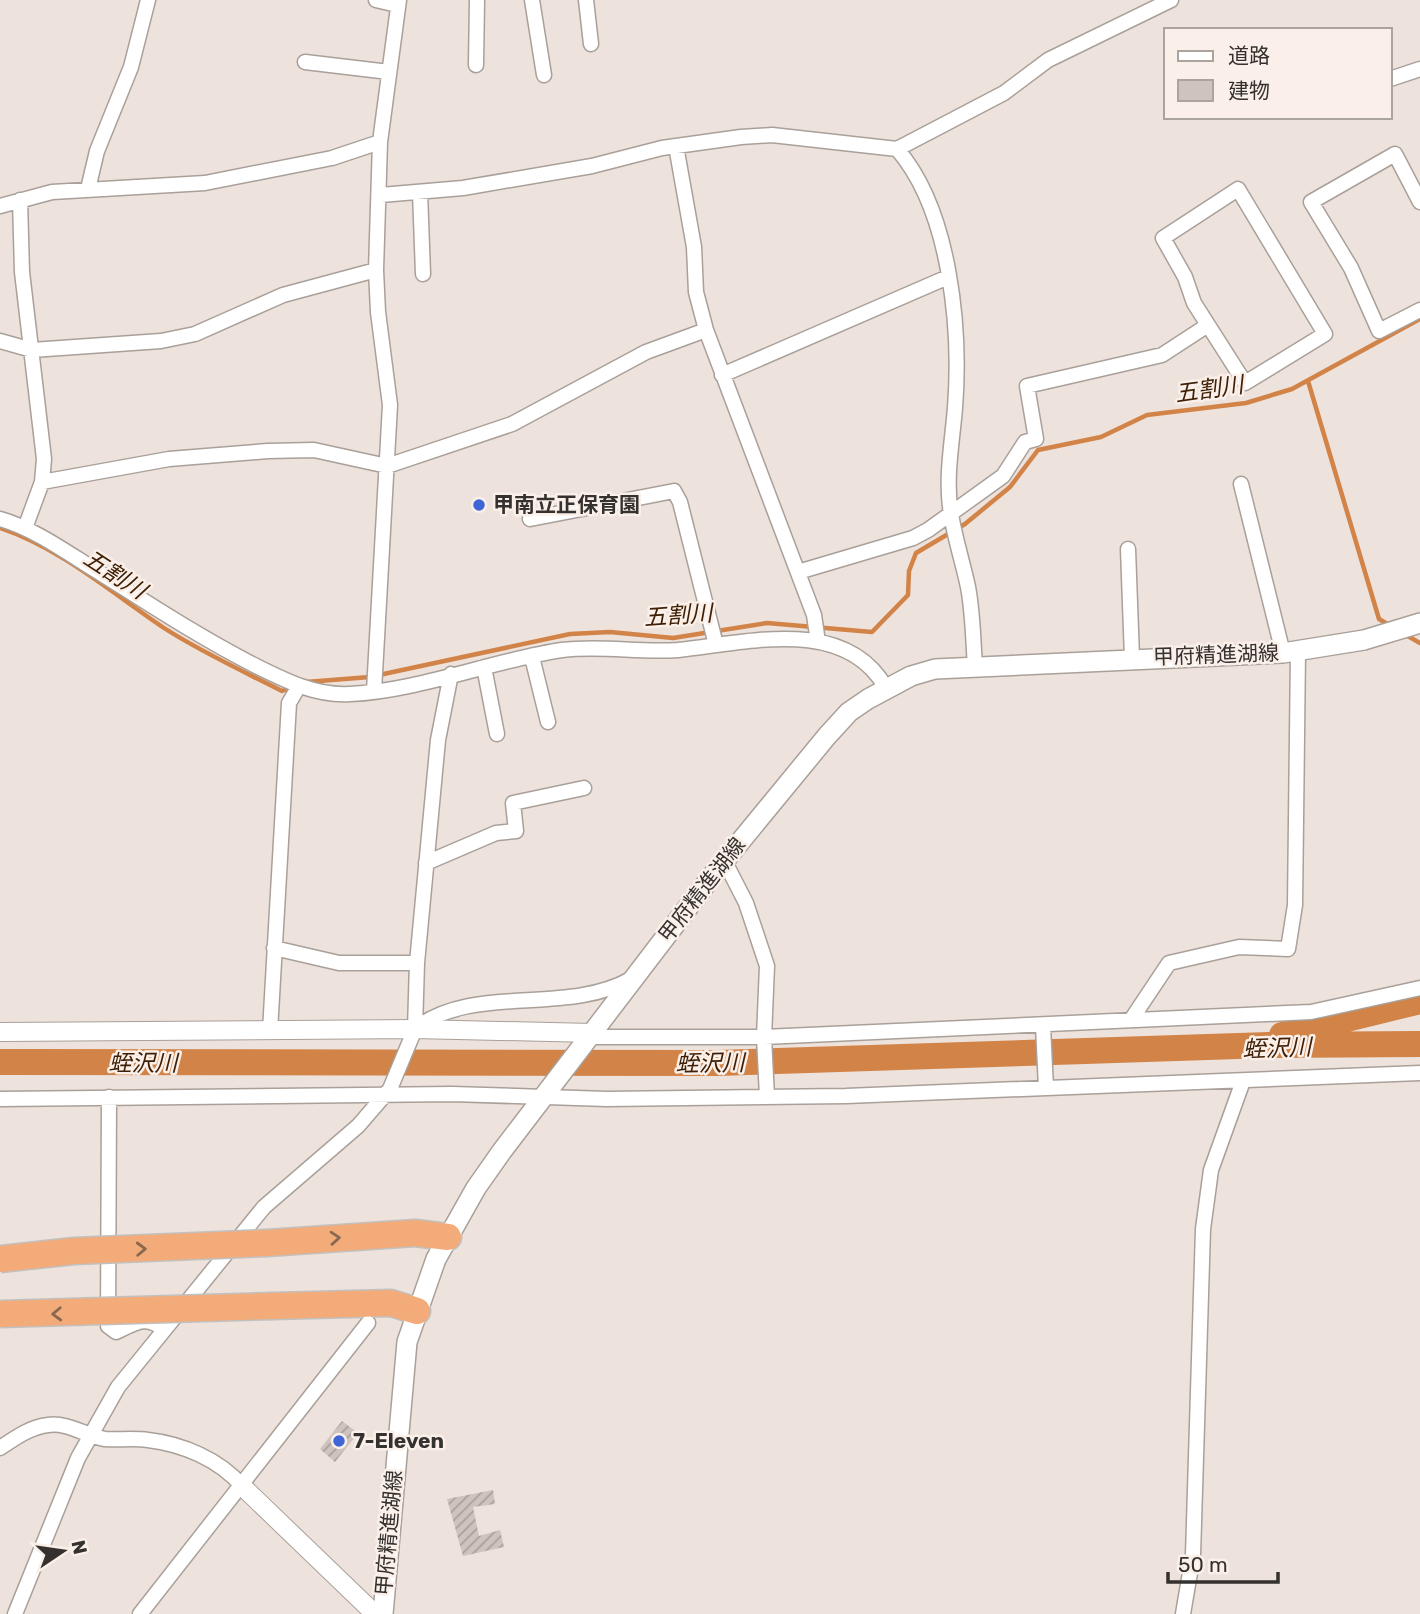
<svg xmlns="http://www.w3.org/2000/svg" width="1420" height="1614" font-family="Rubik,'Noto Sans JP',sans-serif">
  <defs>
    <pattern id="building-hatch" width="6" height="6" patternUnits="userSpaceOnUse" patternTransform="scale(1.75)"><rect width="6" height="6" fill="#cec4bd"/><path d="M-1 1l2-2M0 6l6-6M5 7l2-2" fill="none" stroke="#a8a09a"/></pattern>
  </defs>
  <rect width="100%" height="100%" fill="#ede2dc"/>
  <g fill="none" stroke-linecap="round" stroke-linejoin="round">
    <path stroke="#d28347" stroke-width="4.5" d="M 1308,381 L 1379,619 L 1389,625
      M 0,528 C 60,548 112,593 164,628 C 201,652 243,671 282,691 L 292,687
      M 1406,635 L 1420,643
      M 379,675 L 570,634 L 610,632 L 673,638 L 767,623 L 872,632 L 908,595 L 909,571 L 916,553 L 965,524 L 1010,487 L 1038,450 L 1101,437 L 1147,415 L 1246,403 L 1292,389 L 1420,319
      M 306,682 L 370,677"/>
    <path stroke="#d28347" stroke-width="26" d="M 1282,1035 L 1420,1001
      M 0,1062 L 717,1063 L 1269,1045 L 1420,1044"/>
  </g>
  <path fill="url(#building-hatch)" d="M 342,1421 L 358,1433 L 335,1462 L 320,1449 Z
    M 493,1490 L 495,1504 L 473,1507 L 479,1536 L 500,1530 L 504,1547 L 463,1556 L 447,1499 Z"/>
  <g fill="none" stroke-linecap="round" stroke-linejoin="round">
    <defs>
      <path id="minor" d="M 376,0 L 397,5
        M 532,0 L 544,75
        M 586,0 L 591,44
        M 305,62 L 389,72
        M 476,65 L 477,0
        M 1390,79 L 1420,69
        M 676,146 L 694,247 L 696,292 L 706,330 L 814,615 L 818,642
        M 897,149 C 951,211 961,330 955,408 C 952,444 945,479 951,514 C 955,539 963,563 968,587 C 973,613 973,640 975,666
        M 88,189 L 97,151 L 131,67 L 148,0
        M 1238,189 L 1325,334 L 1245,383 L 1194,303 L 1185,277 L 1163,238 Z
        M 420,192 L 423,274
        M 381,195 L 463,188 L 592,166 L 662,148 L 741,137 L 772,135 L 897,149 L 1004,93 L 1048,60 L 1171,0
        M 20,200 L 22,272 L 44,459 L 42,482 L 25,528
        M 1420,202 L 1395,154 L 1311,202 L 1351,268 L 1379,331 L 1420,310
        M 0,206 L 52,192 L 205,183 L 332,158 L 380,142
        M 0,341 L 32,350 L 161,341 L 195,334 L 283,295 L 376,270
        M 722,375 L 948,277
        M 42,482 L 169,459 L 268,451 L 314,450 L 387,466 L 512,424 L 646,352 L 706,330
        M 1241,484 L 1283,653
        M 0,519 C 35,529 66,552 97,571 C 149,604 201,638 256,666 C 286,681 316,696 350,694 C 418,691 494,660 562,650 C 602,645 639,653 678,650 C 745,643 845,615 886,688
        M 530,519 L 674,491 L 680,502 L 716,645
        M 1128,549 L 1132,658
        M 798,572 L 913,538 L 928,530 L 1003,476 L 1025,442 L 1036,439 L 1027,386 L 1162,355 L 1208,325
        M 532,657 L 548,722
        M 484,667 L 497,734
        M 374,691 L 390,405 L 378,312 L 376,270 L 380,142 L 399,0
        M 725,862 L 746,903 L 767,966 L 764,1037 L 767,1097
        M 426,863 L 496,833 L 516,831 L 513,803 L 584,788
        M 274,948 L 339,963 L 417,963
        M 1131,1020 L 1169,963 L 1239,947 L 1288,949 L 1295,905 L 1298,651
        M 1043,1026 L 1046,1088
        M 415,1029 C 473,983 565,1016 631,979
        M 270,1031 L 289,703 L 299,686
        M 590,1037 L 764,1037 L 1311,1012 L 1420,988
        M 109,1097 L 108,1326 L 116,1332 C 135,1323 147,1314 164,1330
        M 0,1099 L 452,1094 L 607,1099 L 846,1096 L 1420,1073
        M 0,1448 C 15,1438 30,1427 48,1425 C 68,1422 86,1436 105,1439 C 119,1440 134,1438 148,1440 C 182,1444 219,1459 242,1486
        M 15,1614 L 78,1458 L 118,1387 L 264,1207 L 358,1126 L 390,1089 L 415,1029 L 417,963 L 438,740 L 451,674
        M 140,1614 L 368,1323
        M 1183,1614 L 1193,1555 L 1203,1229 L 1211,1170 L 1243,1081"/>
      <path id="tertiary" d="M 0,1032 L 415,1029 L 593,1033
        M 242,1486 L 375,1614"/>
      <path id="secondary" d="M 383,1614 L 407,1342 L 436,1259 L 476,1188 L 502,1151 L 712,876 L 827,736 L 849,712 L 868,699 L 911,676 L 935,669 L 1283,653 L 1364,640 L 1420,623"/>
      <path id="motorway" d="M 267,1243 L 415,1233 L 448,1237
        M 272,1306 L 391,1303 L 417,1311"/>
    </defs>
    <use href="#minor" stroke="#a9a099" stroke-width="17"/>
    <use href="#tertiary" stroke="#a9a099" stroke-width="20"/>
    <use href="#secondary" stroke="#a9a099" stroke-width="22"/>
    <use href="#motorway" stroke="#c2c1c0" stroke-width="29"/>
    <use href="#minor" stroke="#fff" stroke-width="14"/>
    <use href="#tertiary" stroke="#fff" stroke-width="18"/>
    <use href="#secondary" stroke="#fff" stroke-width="19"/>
    <use href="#motorway" stroke="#f2ab79" stroke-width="26"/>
    <defs>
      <path id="motorway-bridge" d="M 0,1259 L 74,1251 L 267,1243
        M 0,1314 L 272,1306"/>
    </defs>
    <use href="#motorway-bridge" stroke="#c2c1c0" stroke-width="29" stroke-linecap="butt"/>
    <use href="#motorway-bridge" stroke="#f2ab79" stroke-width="26"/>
  </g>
  <defs><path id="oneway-chevron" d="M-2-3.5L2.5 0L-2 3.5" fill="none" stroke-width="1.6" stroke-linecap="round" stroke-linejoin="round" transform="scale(1.75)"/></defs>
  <g stroke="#8a6850">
    <use href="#oneway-chevron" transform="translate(335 1238) rotate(-4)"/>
    <use href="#oneway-chevron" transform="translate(141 1249) rotate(-2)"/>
    <use href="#oneway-chevron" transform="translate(57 1314) rotate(178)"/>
  </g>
  <g fill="#3f65d7" stroke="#faf0e9" stroke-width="2.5">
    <circle cx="479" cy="505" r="7"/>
    <circle cx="339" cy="1441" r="7"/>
  </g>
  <g text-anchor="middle" stroke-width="5" stroke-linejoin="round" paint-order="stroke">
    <g font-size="21" font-weight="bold" fill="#34312e" stroke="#faf0e9" text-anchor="start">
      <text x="493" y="512">甲南立正保育園</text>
      <text x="353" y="1448">7-Eleven</text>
    </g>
    <g font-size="21" fill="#34312e" stroke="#faf0e9">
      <text transform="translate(1216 655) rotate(-2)" y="7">甲府精進湖線</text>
      <text transform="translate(702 890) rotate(-52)" y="7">甲府精進湖線</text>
      <text transform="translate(389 1533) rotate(-85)" y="7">甲府精進湖線</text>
    </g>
    <g font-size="23" font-style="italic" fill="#3f2006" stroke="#faf0e9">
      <text transform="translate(1209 389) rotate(-8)" y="8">五割川</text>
      <text transform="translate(115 574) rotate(33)" y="8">五割川</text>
      <text transform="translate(678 615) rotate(-4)" y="8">五割川</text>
      <text transform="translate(1277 1048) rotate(-2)" y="8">蛭沢川</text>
      <text x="143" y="1071">蛭沢川</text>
      <text transform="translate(710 1063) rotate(-1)" y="8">蛭沢川</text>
    </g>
  </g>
  <rect x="1164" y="28" width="228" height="91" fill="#faf0e9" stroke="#aba49e" stroke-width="2"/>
  <rect x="1178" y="51" width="35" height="10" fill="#ffffff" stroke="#aba49e" stroke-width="2"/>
  <text x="1228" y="63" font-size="21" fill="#34312e">道路</text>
  <rect x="1178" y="80" width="35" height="21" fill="#cec4bd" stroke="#aba49e" stroke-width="2"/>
  <text x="1228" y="98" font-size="21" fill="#34312e">建物</text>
  <g transform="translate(63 1551) rotate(77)" stroke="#faf0e9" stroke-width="5" paint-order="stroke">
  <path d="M0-5L12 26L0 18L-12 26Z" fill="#34312e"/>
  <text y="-10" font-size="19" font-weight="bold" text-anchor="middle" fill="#34312e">N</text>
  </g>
  <path d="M1168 1572v10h110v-10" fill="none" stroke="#34312e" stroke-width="3.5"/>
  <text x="1178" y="1572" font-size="21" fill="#34312e" stroke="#faf0e9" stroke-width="5" paint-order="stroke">50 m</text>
</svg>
